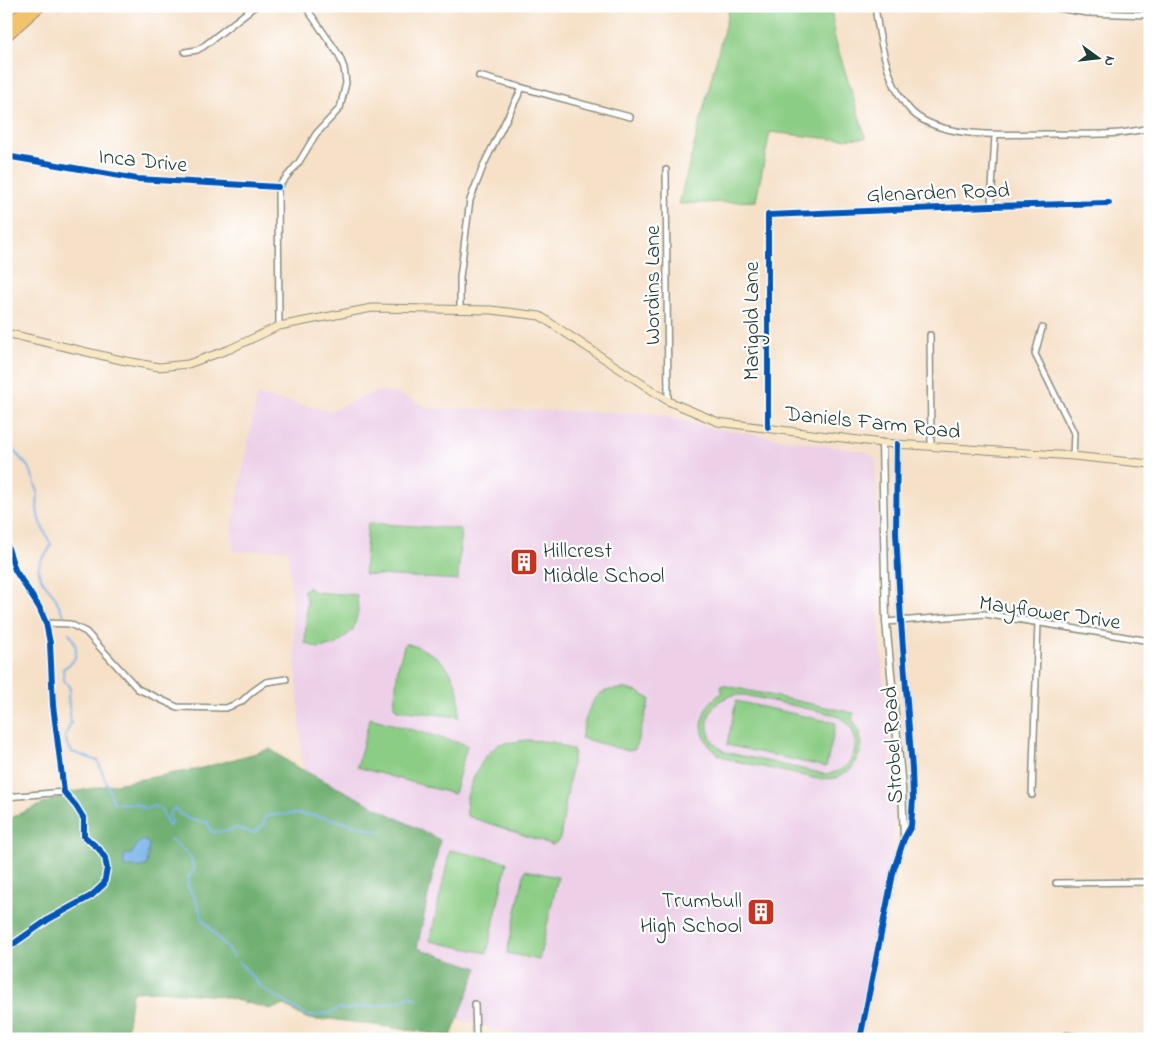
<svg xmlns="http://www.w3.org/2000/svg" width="1156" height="1045" font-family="'Indie Flower',sans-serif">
  <rect width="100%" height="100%" fill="#fff"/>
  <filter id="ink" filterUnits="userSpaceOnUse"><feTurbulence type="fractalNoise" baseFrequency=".02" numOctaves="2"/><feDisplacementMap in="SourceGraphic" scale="10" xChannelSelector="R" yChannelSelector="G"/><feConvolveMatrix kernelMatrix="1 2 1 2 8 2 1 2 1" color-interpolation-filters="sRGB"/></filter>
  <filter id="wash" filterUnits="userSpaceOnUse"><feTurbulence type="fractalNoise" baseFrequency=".0096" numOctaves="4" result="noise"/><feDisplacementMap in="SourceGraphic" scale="20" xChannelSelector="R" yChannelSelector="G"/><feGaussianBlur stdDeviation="1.12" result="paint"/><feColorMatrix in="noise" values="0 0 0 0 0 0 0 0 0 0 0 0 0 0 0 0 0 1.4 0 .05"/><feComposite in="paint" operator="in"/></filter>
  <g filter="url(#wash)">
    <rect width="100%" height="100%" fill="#f6e0c7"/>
    <path fill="#edd0e8" d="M 381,391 L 402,395 L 428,408 L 649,413 L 712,428 L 867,452 L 876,460 L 878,612 L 894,803 L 893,850 L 855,1039 L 568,1039 L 512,1033 L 437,1015 L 306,815 L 288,549 L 233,552 L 232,526 L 257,395 L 331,411 L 364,396 Z"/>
    <path fill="#8ccd85" stroke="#56855c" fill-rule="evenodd" d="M 730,6 L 831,6 L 835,39 L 866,138 L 831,139 L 770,132 L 756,201 L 679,204 Z
      M 368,523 L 461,529 L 458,580 L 364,574 Z
      M 308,587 L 314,592 L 357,595 L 358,612 L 353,630 L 336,645 L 318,648 L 305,643 L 307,599 L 303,591 Z
      M 405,643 C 445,654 462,676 459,717 L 397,710 L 394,706 L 398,667 Z
      M 722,685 L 854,713 L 852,719 L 860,732 L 861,751 L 852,768 L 837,778 L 818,779 L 731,760 C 696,750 692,708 724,692 L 721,690 ZM 734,695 L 744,695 L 832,714 C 867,725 861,773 824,774 L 725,752 C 698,737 704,701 734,695 Z
      M 626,689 L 638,692 L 650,699 L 635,749 L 628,751 L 581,738 C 585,722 589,693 610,690 C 615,689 620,689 626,689 Z
      M 736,701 L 836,723 L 826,767 L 727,745 Z
      M 370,718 L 467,745 L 454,794 L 357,767 Z
      M 527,740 L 553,742 L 574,751 L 560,839 L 553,845 L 467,816 L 466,799 L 474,777 L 485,757 L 499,744 Z
      M 450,850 L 507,862 L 487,953 L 430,941 Z
      M 525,870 L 558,877 L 539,960 L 507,953 Z"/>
    <path fill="#71b072" stroke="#487653" d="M 270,749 L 295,766 L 440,840 L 417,948 L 478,968 L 451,1036 L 330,1019 C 308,1023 302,1016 284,1005 L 271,1009 L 220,996 L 158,991 L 132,992 L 126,1039 L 6,1039 L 6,828 L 14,816 L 72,792 L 202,768 Z"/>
    <path fill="#7ab3ea" stroke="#4c788f" d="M 144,840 L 149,844 L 147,865 L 141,867 L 124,867 L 124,855 L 132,854 L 138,843 Z"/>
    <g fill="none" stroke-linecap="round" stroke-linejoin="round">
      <path stroke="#7ab3ea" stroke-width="2" d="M 6,442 L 30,469 L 38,492 L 37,508 L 39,520 L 51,545 C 49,553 41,557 39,565 C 36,578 49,587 55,597 C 58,603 60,609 64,615
        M 69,633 C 75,640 79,653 73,661 C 70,665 66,666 63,669 L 64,680 L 68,685 L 70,689 L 68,697 L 71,723 L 65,736 L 67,744 L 72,752 L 98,761 L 114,803 L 136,804 L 146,809 L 155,806 L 161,809 L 169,827 L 171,821 L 169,815 L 174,808 C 185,819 192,822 207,822 L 212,832 L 226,831 L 237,828 L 253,833 L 263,826 L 265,817 C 305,807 345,823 382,832
        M 170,839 C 182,852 191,851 194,870 L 188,878 L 188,887 L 196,900 L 203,920 L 234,957
        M 239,962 L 262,988 L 308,1016 L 331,1013 L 339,1008 L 346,1010 C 356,1005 357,1008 366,1007 C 377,1006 401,1002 410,996 L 419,1000"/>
    </g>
  </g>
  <g filter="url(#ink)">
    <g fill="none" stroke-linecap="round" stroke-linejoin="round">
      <defs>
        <path id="minor" d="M 875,6 C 879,38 888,89 912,112 C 942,140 1009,134 1048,134 C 1072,134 1096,135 1120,133 C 1130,132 1140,130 1150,128
          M 1045,6 L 1088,13 L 1150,15
          M 185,52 L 197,50 L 204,46 L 255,6
          M 479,76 L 630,117
          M 6,156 L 137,179 L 278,187
          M 666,170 L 668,401
          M 278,187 L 299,162 L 316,134 L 340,108 L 346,83 L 344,68 L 339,55 L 305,6
          M 278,187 L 279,326
          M 991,206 L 995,135
          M 460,309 L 460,277 L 470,200 L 484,164 L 522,88
          M 1042,328 L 1035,354 L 1074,433 L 1073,456
          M 930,335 L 931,445
          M 768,427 L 768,215 L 991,206 L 1109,203
          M 6,542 L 15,570 L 39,607 L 46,623 L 50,643 L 53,705 L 64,792 L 76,806 L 84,819 L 84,836 L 99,849 L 105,858 L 107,868 L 104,884 L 91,896 L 49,919 L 6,949
          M 886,622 L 985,614 L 1150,641
          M 46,623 L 70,624 L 86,632 L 138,689 L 177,707 L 226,708 L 241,702 L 252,692 L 266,682 L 286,679
          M 1032,795 L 1038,623
          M 6,797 L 64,792
          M 1056,883 L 1150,882
          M 475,1004 L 476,1039
          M 1067,1035 L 1090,1039"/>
        <path id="tertiary" d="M 882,443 L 886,622 L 902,788 L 904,838
          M 860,1039 L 894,869 L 904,839 L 911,826 L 913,799 L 912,769 L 901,621 L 896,533 L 897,444"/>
        <path id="secondary" d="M 6,333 L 121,360 L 159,367 L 188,364 L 230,349 L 279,326 L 372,308 L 491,310 L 540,316 L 668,401 L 718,422 L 882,443 L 1073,456 L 1150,464"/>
        <path id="motorway" d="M 6,25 L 30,6
          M 6,37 L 41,6"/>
      </defs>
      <use href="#minor" stroke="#8a8e7e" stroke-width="8"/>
      <use href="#tertiary" stroke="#8a8e7e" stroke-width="9"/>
      <use href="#secondary" stroke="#8a8e7e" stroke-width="9"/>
      <use href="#motorway" stroke="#8a8e7e" stroke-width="11"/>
      <use href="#minor" stroke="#fff" stroke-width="5"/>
      <use href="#tertiary" stroke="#fff" stroke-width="6"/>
      <use href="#secondary" stroke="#fae7c3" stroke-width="7"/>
      <use href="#motorway" stroke="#f2c36a" stroke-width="9"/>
      <defs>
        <path id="cycleway" d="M 6,156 L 137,179 L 278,187
          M 768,427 L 768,215 L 991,206 L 1109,203
          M 6,542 L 15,570 L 39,607 L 46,623 L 50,643 L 53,705 L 64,792 L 76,806 L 84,819 L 84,836 L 99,849 L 105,858 L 107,868 L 104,884 L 91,896 L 49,919 L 6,949
          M 860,1039 L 894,869 L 904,839 L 911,826 L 913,799 L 912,769 L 901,621 L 896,533 L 897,444"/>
      </defs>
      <use href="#cycleway" stroke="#fff" stroke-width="9"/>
      <use href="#cycleway" stroke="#0057b8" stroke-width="6"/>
    </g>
  </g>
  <defs>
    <symbol id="building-square" viewBox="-11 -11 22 22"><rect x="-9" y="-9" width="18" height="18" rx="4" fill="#c8321e" stroke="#fff"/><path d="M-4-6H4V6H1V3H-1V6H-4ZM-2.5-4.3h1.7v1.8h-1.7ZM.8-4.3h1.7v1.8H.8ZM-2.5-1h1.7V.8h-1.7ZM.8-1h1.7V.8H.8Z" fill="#fff"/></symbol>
  </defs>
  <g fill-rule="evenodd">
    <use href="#building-square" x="508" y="546" width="32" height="32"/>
    <use href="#building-square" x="745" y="896" width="32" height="32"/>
  </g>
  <g text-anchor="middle" stroke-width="4.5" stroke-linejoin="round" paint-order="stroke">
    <g font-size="22" fill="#1f3d34" stroke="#fff">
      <text transform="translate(143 159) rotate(6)" y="8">Inca Drive</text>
      <text transform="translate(938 191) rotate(-2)" y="8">Glenarden Road</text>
      <text transform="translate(651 285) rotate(-90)" y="8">Wordins Lane</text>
      <text transform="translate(750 321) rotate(-90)" y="8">Marigold Lane</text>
      <text transform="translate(873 421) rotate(6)" y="8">Daniels Farm Road</text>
      <text transform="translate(1050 611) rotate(8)" y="8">Mayflower Drive</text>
      <text transform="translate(891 745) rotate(-93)" y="8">Strobel Road</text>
    </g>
    <g font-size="22" fill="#1f3d34" stroke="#fff" text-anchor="start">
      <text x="543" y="557">Hillcrest<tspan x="543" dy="25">Middle School</tspan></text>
      <text x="742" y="907" text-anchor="end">Trumbull<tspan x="742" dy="25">High School</tspan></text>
    </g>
  </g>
  <rect width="1156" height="1045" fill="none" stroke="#fff" stroke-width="25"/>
  <g transform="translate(1098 58) rotate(105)" stroke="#ffffff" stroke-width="4" paint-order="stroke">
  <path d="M0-4L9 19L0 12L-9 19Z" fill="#1f3d34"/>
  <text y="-8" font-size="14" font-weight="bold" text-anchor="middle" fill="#1f3d34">N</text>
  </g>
</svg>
